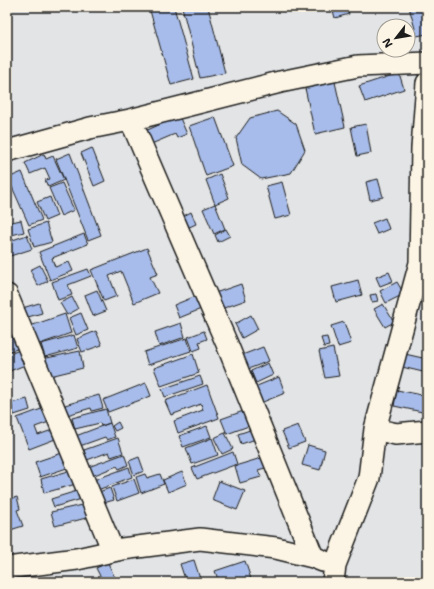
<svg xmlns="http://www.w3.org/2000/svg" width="434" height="589" font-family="'Shantell Sans',sans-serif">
  <rect width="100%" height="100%" fill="#e2e4e6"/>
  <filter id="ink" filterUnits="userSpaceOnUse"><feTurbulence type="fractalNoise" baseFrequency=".025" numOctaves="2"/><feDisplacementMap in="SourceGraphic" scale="8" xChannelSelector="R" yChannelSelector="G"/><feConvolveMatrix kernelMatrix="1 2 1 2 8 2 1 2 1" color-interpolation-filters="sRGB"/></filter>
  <g filter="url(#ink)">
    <path fill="#a7bcea" stroke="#1c1c1c" d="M 149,7 L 174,7 L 194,79 L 171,85 Z
      M 182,7 L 208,7 L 225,73 L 200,78 Z
      M 332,7 L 347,7 L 349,14 L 335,18 Z
      M 409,7 L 426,7 L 427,34 L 417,36 Z
      M 399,73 L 404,89 L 365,102 L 359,86 Z
      M 335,82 L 345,127 L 315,134 L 305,88 Z
      M 277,111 L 296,124 L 305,150 L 291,173 L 261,179 L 242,165 L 236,138 L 250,118 Z
      M 179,116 L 187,134 L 177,138 L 175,134 L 149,145 L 143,132 Z
      M 215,117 L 233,166 L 206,176 L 189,126 Z
      M 366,124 L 371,153 L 357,156 L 351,127 Z
      M 92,148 L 105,181 L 94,186 L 81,153 Z
      M 70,153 L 101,235 L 88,240 L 56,159 Z
      M 44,154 L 46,159 L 53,156 L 64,180 L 48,187 L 45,180 L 50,179 L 45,168 L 30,174 L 25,163 Z
      M 22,172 L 42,220 L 29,225 L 8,178 Z
      M 220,174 L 229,198 L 215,204 L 206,180 Z
      M 378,179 L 383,197 L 370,200 L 366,182 Z
      M 282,182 L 291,215 L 275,219 L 266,186 Z
      M 62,183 L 74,210 L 61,216 L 49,188 Z
      M 50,197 L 57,216 L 45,221 L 37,202 Z
      M 215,204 L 225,229 L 214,234 L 203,209 Z
      M 191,212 L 196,224 L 185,229 L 180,218 Z
      M 385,218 L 389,229 L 377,234 L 372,223 Z
      M 21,220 L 24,232 L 7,236 L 7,223 Z
      M 46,223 L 52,242 L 34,247 L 28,229 Z
      M 226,229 L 230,236 L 218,242 L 215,235 Z
      M 84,234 L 88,244 L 52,258 L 55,267 L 69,262 L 73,271 L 50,280 L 39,252 Z
      M 27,235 L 32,249 L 7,257 L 7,242 Z
      M 147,248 L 158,274 L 150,277 L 158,293 L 134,303 L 121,271 L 109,276 L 117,296 L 104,301 L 91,270 Z
      M 40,265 L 48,281 L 38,286 L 30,270 Z
      M 88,269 L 91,276 L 68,285 L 72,295 L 58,300 L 52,282 Z
      M 389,272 L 393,281 L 380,286 L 376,277 Z
      M 358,280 L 362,295 L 336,302 L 332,287 Z
      M 397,282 L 404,294 L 386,303 L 380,291 Z
      M 241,284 L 246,300 L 221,309 L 215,293 Z
      M 97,290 L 106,311 L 93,316 L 85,295 Z
      M 201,294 L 206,307 L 179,318 L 174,305 Z
      M 376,294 L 378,301 L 372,302 L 370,295 Z
      M 72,297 L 78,309 L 67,315 L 60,303 Z
      M 39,303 L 42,313 L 21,319 L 19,309 Z
      M 383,304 L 394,322 L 385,327 L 374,309 Z
      M 81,313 L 88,330 L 76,335 L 69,318 Z
      M 65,314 L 71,333 L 37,345 L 30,326 Z
      M 251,315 L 258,329 L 242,338 L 235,324 Z
      M 344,322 L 351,343 L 338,347 L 331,326 Z
      M 181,323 L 185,337 L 159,346 L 155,332 Z
      M 12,331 L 17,349 L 7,352 L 7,332 Z
      M 96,331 L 102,345 L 82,352 L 77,339 Z
      M 204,331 L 207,339 L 199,342 L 201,348 L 193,351 L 188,337 Z
      M 74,335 L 78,348 L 45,357 L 41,344 Z
      M 327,337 L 329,346 L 324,347 L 321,338 Z
      M 187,338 L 191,351 L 148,365 L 144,352 Z
      M 263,347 L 269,361 L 243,371 L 237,357 Z
      M 333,348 L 339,376 L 325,378 L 319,351 Z
      M 22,349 L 28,364 L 7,372 L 7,355 Z
      M 80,351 L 83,368 L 46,377 L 42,359 Z
      M 193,354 L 199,373 L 161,386 L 154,368 Z
      M 405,354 L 427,359 L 427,373 L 402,367 Z
      M 268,363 L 273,375 L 256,383 L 251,371 Z
      M 200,376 L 203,384 L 165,397 L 162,389 Z
      M 279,377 L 285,393 L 258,404 L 252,388 Z
      M 146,383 L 151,396 L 108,412 L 103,400 Z
      M 207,385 L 219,418 L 178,433 L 174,421 L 203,410 L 201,404 L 171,415 L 165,401 Z
      M 397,390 L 427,396 L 427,413 L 394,406 Z
      M 99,395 L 103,408 L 92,411 L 91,408 L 67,415 L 65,405 Z
      M 27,399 L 30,410 L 14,415 L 11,403 Z
      M 44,408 L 49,422 L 35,427 L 38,435 L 55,429 L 58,438 L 29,449 L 17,418 Z
      M 106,409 L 110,423 L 101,426 L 100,423 L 75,429 L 72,418 Z
      M 249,409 L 254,424 L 227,434 L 221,419 Z
      M 118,422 L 121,428 L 115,431 L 112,426 Z
      M 110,423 L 115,437 L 107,440 L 105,437 L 77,447 L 73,437 Z
      M 298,425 L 305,442 L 289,448 L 282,431 Z
      M 207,426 L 211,437 L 183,447 L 179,436 Z
      M 256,428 L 259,438 L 241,444 L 238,434 Z
      M 225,433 L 233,449 L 222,454 L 214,438 Z
      M 118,438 L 123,453 L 111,457 L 109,452 L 87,460 L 84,450 Z
      M 212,438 L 218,455 L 192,464 L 186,448 Z
      M 308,445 L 325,450 L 320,470 L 302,465 Z
      M 65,452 L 70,467 L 40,477 L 35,462 Z
      M 233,452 L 237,464 L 197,479 L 192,468 Z
      M 124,454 L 128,465 L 119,469 L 117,466 L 92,476 L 88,467 Z
      M 268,456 L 272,466 L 258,470 L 261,477 L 240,483 L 235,466 Z
      M 139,457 L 144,471 L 134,475 L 129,461 Z
      M 129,467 L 132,477 L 95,491 L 91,481 Z
      M 72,470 L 76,484 L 44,493 L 41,479 Z
      M 182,472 L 187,484 L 168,492 L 163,480 Z
      M 145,474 L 147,478 L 160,474 L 164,484 L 141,493 L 136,477 Z
      M 134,479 L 139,493 L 117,501 L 112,487 Z
      M 219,481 L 245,491 L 237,510 L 212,500 Z
      M 110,488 L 114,500 L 100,504 L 96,493 Z
      M 80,490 L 82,499 L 54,507 L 51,499 Z
      M 17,497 L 20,509 L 17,510 L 23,526 L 7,531 L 7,500 Z
      M 86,504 L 90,517 L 55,526 L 51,512 Z
      M 194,560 L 201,582 L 186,582 L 180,564 Z
      M 245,561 L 252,582 L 219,582 L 215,571 Z
      M 108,563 L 117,582 L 103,582 L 96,568 Z"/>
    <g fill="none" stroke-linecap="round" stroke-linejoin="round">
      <defs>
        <path id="street" d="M 130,120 L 135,130 L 227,344 L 313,557
          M 7,151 L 90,128 L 130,120 L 280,82 L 358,66 L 427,63
          M 7,295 L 113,551
          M 375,429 L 396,434 L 427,431
          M 7,568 L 77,559 L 122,549 L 200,539 L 276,548 L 313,557 L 323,561
          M 333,582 L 335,565 L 369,478 L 375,429 L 420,263 L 422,148 L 427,83"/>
      </defs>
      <use href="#street" stroke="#1c1c1c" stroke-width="24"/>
      <use href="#street" stroke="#fcf5e5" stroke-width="21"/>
    </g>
  </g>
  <rect width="434" height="589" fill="none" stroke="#fcf5e5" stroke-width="24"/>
  <rect x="12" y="12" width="410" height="565" fill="none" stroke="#1c1c1c" stroke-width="1.5" filter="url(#ink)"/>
  <g transform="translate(396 38) rotate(239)"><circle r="19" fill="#fcf5e5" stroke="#a29e95"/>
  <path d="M0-3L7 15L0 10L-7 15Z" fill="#1c1c1c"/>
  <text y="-6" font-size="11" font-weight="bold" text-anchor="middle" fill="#1c1c1c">N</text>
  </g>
</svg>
